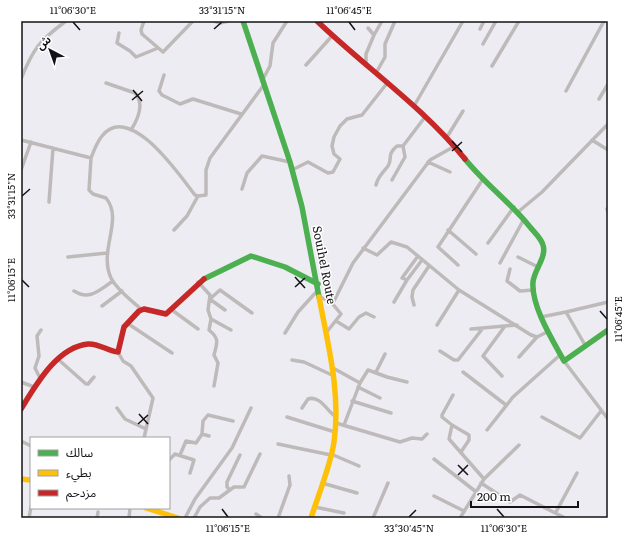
<svg xmlns="http://www.w3.org/2000/svg" width="629" height="539" font-family="Literata,'Noto Sans Arabic',serif">
  <rect width="100%" height="100%" fill="#ececf2"/>
  <g fill="none" stroke-linecap="round" stroke-linejoin="round">
    <path stroke="#bfbaba" stroke-width="3.5" d="M 144,21 L 141,30 L 142,34 L 163,52 L 193,21
      M 214,21 L 220,23 L 229,21
      M 480,29 L 484,21
      M 119,33 L 117,43 L 130,51 L 136,57 L 158,48
      M 374,35 L 382,21
      M 483,44 L 496,21
      M 366,63 L 366,54 L 374,35 L 368,28
      M 306,65 L 332,36
      M 492,66 L 519,21
      M 376,73 L 385,57 L 385,44 L 395,21
      M 164,75 L 159,91 L 162,95 L 180,104 L 193,99 L 241,114
      M 21,79 C 33,49 39,41 66,21
      M 262,81 L 270,66 L 273,43 L 287,21
      M 106,83 L 135,93 C 145,104 138,119 131,130
      M 566,91 L 604,21
      M 599,99 L 608,84
      M 414,106 L 463,21
      M 447,137 L 463,111
      M 21,140 L 91,158 C 94,150 97,142 102,136 C 130,101 180,176 195,195 L 198,196 L 206,195 L 206,170 L 210,158 L 263,86
      M 592,140 L 608,150
      M 403,146 L 425,117
      M 91,158 L 89,190 L 93,194 L 106,198 C 124,220 98,250 111,278 C 117,290 131,300 141,309
      M 428,162 L 450,172
      M 21,170 L 31,142
      M 292,170 L 308,162 L 328,173 L 333,172 L 340,159 L 334,154 L 332,146 L 334,137 L 340,126 L 347,119 L 362,115 L 388,82
      M 392,180 L 405,157 L 403,146
      M 376,185 C 378,176 383,173 388,166 C 393,159 386,155 397,146 L 403,146
      M 242,189 L 247,173 L 262,156 L 290,162
      M 49,202 L 53,148
      M 607,209 L 608,212
      M 518,212 L 542,192 L 608,124
      M 174,230 L 187,216 L 198,196
      M 448,230 L 476,254
      M 488,243 L 514,207
      M 363,248 L 377,255 L 391,242 L 407,247 L 459,290 L 531,335 L 537,337 L 547,332
      M 418,256 L 402,278 L 407,280 L 422,260
      M 68,257 L 107,253
      M 518,257 L 538,267
      M 500,263 L 524,219
      M 458,265 L 438,247 L 483,179
      M 510,269 L 507,281 L 520,291 L 533,290
      M 198,282 L 210,295 L 208,310 L 211,319 L 209,330 C 220,339 217,343 214,355 L 218,363 L 214,386
      M 74,291 C 90,301 99,290 113,281
      M 320,297 L 331,302 L 334,301 L 353,263 L 430,160 L 455,146
      M 211,298 L 220,290 L 252,313
      M 211,300 L 225,310
      M 394,302 L 407,280
      M 414,305 L 412,297 L 413,290 L 429,266
      M 102,306 L 122,291
      M 172,310 L 198,329
      M 566,312 L 608,302
      M 541,317 L 566,312 L 585,345
      M 211,319 L 231,330
      M 336,321 L 349,329 L 359,317 L 366,313 L 374,317
      M 127,323 L 172,353
      M 437,325 L 459,290
      M 471,329 L 517,325
      M 285,333 L 298,312 L 318,290
      M 326,333 L 341,314 L 331,302
      M 440,351 L 454,360 L 458,360 L 483,328
      M 118,352 L 123,361 L 131,366 L 153,398 L 144,438
      M 519,357 L 537,337
      M 292,360 L 304,362 L 334,376
      M 60,361 L 86,384 L 88,384 L 94,377
      M 564,361 L 608,419
      M 333,368 L 360,383
      M 376,372 L 385,354
      M 463,372 L 506,405
      M 502,376 L 483,356 L 505,326
      M 40,378 L 35,368 L 39,356 L 37,336 L 41,330
      M 21,382 L 34,387
      M 358,387 L 380,398
      M 453,395 L 442,415 L 442,417 L 452,425 L 449,439 L 484,479
      M 352,401 L 391,413
      M 117,408 L 125,419 L 146,429
      M 302,408 L 308,399 C 320,395 327,411 336,417
      M 287,417 L 335,432
      M 542,417 L 580,438 L 601,411
      M 336,423 L 400,442 L 412,438 L 422,439 L 427,434
      M 344,425 L 360,383 L 368,370 L 387,377 L 407,382
      M 452,425 L 469,435 L 469,440 L 461,452
      M 487,430 L 513,397 L 560,355
      M 202,434 L 203,421 L 208,415 L 233,421
      M 21,441 L 31,446
      M 278,444 L 331,455
      M 331,454 L 359,466
      M 180,455 L 186,441 L 196,443 L 202,434 L 209,436
      M 434,459 L 475,491
      M 169,460 L 175,454 L 194,460 L 190,473
      M 322,483 L 357,493
      M 481,483 L 510,502 L 520,495 L 565,518
      M 230,490 L 227,487 L 227,482 L 240,455
      M 434,496 L 464,511
      M 315,507 L 344,513
      M 556,512 L 577,473
      M 256,514 L 262,518
      M 29,518 L 31,507
      M 97,518 L 98,512
      M 129,518 L 130,508
      M 185,518 L 195,499 L 232,448 L 251,408
      M 194,518 L 200,507 L 210,498 L 219,498 L 234,487 L 244,487 L 260,454
      M 278,518 L 290,485 L 289,476
      M 373,518 L 388,483
      M 460,518 L 484,479 L 519,445"/>
    <path stroke="#4caf50" stroke-width="5.5" d="M 243,21 L 290,162 L 302,207 L 319,297
      M 465,159 C 485,184 510,202 530,227 C 534,232 541,238 543,245 C 547,257 534,270 533,282 C 531,306 553,341 564,361 L 608,330
      M 204,279 L 251,256 L 285,267 L 318,284"/>
    <path stroke="#ffc107" stroke-width="5.5" d="M 21,479 L 31,480
      M 146,508 L 178,518
      M 311,518 C 318,496 331,464 334,442 C 341,393 328,345 319,297"/>
    <path stroke="#c62828" stroke-width="5.5" d="M 317,21 C 366,68 422,106 465,159
      M 21,409 C 36,385 57,347 88,344 C 98,343 108,351 118,352 L 124,327 L 139,311 L 144,309 L 166,314 L 204,279"/>
  </g>
  <path fill="none" stroke="#131317" stroke-width="1.5" d="M 73,22 L 80,30M 349,22 L 355,30M 214,29 L 222,22M 133,90 L 142,101M 132,100 L 143,91M 452,141 L 462,152M 452,151 L 462,142M 22,196 L 30,189M 295,277 L 305,288M 22,280 L 29,287M 295,287 L 305,278M 600,311 L 607,319M 139,414 L 148,424M 138,424 L 148,415M 458,465 L 468,475M 458,475 L 468,465M 222,509 L 228,517M 497,509 L 504,517M 409,517 L 416,510"/>
  <g text-anchor="middle" stroke-width="3" stroke-linejoin="round" paint-order="stroke">
    <g font-size="12" fill="#131317" stroke="#fff">
      <text transform="translate(324 265) rotate(79)" y="4">Souihel Route</text>
    </g>
  </g>
  <rect width="629" height="539" fill="none" stroke="#ffffff" stroke-width="44"/>
  <rect x="30" y="437" width="140" height="72" fill="#ffffff" stroke="#a1a1a2"/>
  <rect x="38" y="450" width="20" height="6" fill="#4caf50" stroke="#a1a1a2"/>
  <text x="66" y="457" font-size="12" fill="#131317">سالك</text>
  <rect x="38" y="470" width="20" height="6" fill="#ffc107" stroke="#a1a1a2"/>
  <text x="66" y="477" font-size="12" fill="#131317">بطيء</text>
  <rect x="38" y="490" width="20" height="6" fill="#c62828" stroke="#a1a1a2"/>
  <text x="66" y="497" font-size="12" fill="#131317">مزدحم</text>
  <g transform="translate(50 50) rotate(319)" stroke="#ffffff" stroke-width="3" paint-order="stroke">
  <path d="M0-3L7 15L0 10L-7 15Z" fill="#131317"/>
  <text y="-6" font-size="11" font-weight="bold" text-anchor="middle" fill="#131317">ش</text>
  </g>
  <path d="M471 501v6h107v-6" fill="none" stroke="#131317" stroke-width="2"/>
  <text x="477" y="501" font-size="12" fill="#131317" stroke="#ffffff" stroke-width="3" paint-order="stroke">200 m</text>
  <rect x="22" y="22" width="585" height="495" fill="none" stroke="#131317" stroke-width="1.5"/>
  <g font-size="10" text-anchor="middle" fill="#131317">
    <text x="73" y="14">11°06'30"E</text>
    <text x="222" y="14">33°31'15"N</text>
    <text x="349" y="14">11°06'45"E</text>
    <text transform="translate(11 196) rotate(-90)" y="4">33°31'15"N</text>
    <text transform="translate(11 280) rotate(-90)" y="4">11°06'15"E</text>
    <text transform="translate(618 319) rotate(-90)" y="4">11°06'45"E</text>
    <text x="228" y="532">11°06'15"E</text>
    <text x="409" y="532">33°30'45"N</text>
    <text x="504" y="532">11°06'30"E</text>
  </g>
</svg>
